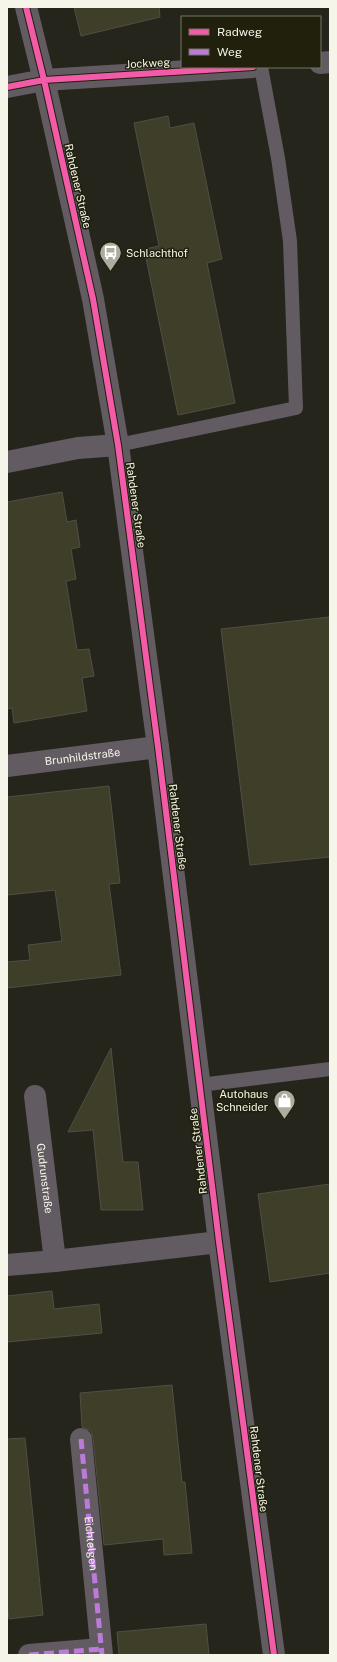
<svg xmlns="http://www.w3.org/2000/svg" width="337" height="1662" font-family="'Public Sans',sans-serif">
  <rect width="100%" height="100%" fill="#26251b"/>
  <path fill="#3f3e29" stroke="#4f4f46" d="M 74,7 L 159,7 L 160,17 L 81,36 Z
    M 168,116 L 170,128 L 194,123 L 222,259 L 207,263 L 235,403 L 178,415 L 146,258 L 145,249 L 159,246 L 134,123 Z
    M 62,492 L 67,522 L 76,520 L 80,547 L 71,549 L 76,579 L 66,581 L 77,650 L 89,649 L 94,676 L 82,678 L 87,711 L 14,723 L 12,708 L 7,709 L 7,502 Z
    M 330,617 L 330,857 L 250,865 L 221,629 Z
    M 109,786 L 120,883 L 109,884 L 121,975 L 7,988 L 7,962 L 30,960 L 28,945 L 62,941 L 55,890 L 7,895 L 7,797 Z
    M 111,1048 L 123,1162 L 138,1162 L 143,1210 L 101,1210 L 93,1130 L 68,1132 Z
    M 330,1184 L 330,1273 L 270,1282 L 258,1194 Z
    M 52,1291 L 54,1309 L 99,1304 L 102,1333 L 7,1342 L 7,1296 Z
    M 172,1385 L 182,1482 L 185,1482 L 192,1553 L 164,1555 L 163,1539 L 104,1545 L 93,1438 L 91,1431 L 82,1427 L 80,1393 Z
    M 25,1438 L 43,1615 L 9,1619 L 7,1603 L 7,1439 Z
    M 206,1624 L 209,1655 L 119,1655 L 117,1632 Z"/>
  <g fill="none" stroke-linecap="round" stroke-linejoin="round">
    <path stroke="#625b61" stroke-width="14" d="M 118,445 L 296,408 L 290,241 L 278,158 L 261,67
      M 200,1085 L 330,1069"/>
    <g stroke="#625b61" stroke-width="22">
      <path d="M 26,7 L 44,80 L 93,299 L 118,445 L 158,747 L 219,1242 L 274,1655"/>
      <path d="M 320,63 L 330,62"/>
      <path d="M 7,87 L 44,80 L 253,67"/>
      <path d="M 7,462 L 78,448 L 118,445"/>
      <path id="s1" d="M 7,766 L 158,747"/>
      <path id="s2" d="M 35,1096 L 55,1261"/>
      <path d="M 7,1265 L 55,1261 L 219,1242"/>
      <path id="s3" d="M 81,1439 L 102,1655"/>
      <path d="M 29,1655 L 101,1649"/>
    </g>
    <path stroke="#bd7bd9" stroke-width="5" stroke-dasharray="10 5" stroke-linecap="butt" d="M 81,1439 L 102,1655
      M 29,1655 L 101,1649"/>
    <defs>
      <path id="cycleway" d="M 26,7 L 44,80 L 93,299 L 118,445 L 158,747 L 219,1242 L 274,1655
        M 7,87 L 44,80 L 253,67"/>
    </defs>
    <use href="#cycleway" stroke="#20200d" stroke-width="8"/>
    <use href="#cycleway" stroke="#f35aa7" stroke-width="6"/>
  </g>
  <defs>
    <symbol id="bus-pin" viewBox="-11 -11 22 30"><path d="M0 17L-7.5 6A9.5 9.5 0 1 1 7.5 6Z" fill="#adaca1" stroke="#20200d"/><path d="M-5-6H5V4H4V6H2V4H-2V6H-4V4H-5ZM-3.5-4V0h7V-4ZM-3.5 1.2v1.5H-2V1.2ZM2 1.2v1.5H3.5V1.2Z" fill="#fff"/></symbol>
    <symbol id="shop-pin" viewBox="-11 -11 22 30"><path d="M0 17L-7.5 6A9.5 9.5 0 1 1 7.5 6Z" fill="#adaca1" stroke="#20200d"/><path d="M-5-2.5h2.3a2.7 3.5 0 0 1 5.4 0H5L5.5 6h-11ZM-1.5-2.5h3a1.5 2.3 0 0 0-3 0Z" fill="#fff"/></symbol>
  </defs>
  <g fill-rule="evenodd">
    <use href="#bus-pin" x="98" y="240" width="25" height="34"/>
    <use href="#shop-pin" x="272" y="1088" width="25" height="34"/>
  </g>
  <g text-anchor="middle" stroke-width="3" stroke-linejoin="round" paint-order="stroke">
    <g font-size="11" fill="#f5f5e9" stroke="#20200d">
      <text transform="translate(148 63) rotate(-3)" y="4">Jockweg</text>
      <text transform="translate(78 186) rotate(77)" y="4">Rahdener Straße</text>
      <text transform="translate(136 505) rotate(82)" y="4">Rahdener Straße</text>
      <text dy="4" stroke="none"><textPath href="#s1" startOffset="76">Brunhildstraße</textPath></text>
      <text transform="translate(178 827) rotate(83)" y="4">Rahdener Straße</text>
      <text transform="translate(198 1151) rotate(-97)" y="4">Rahdener Straße</text>
      <text dy="4" stroke="none"><textPath href="#s2" startOffset="83">Gudrunstraße</textPath></text>
      <text transform="translate(259 1469) rotate(83)" y="4">Rahdener Straße</text>
      <text dy="4" stroke="none"><textPath href="#s3" startOffset="105">Eichtelgen</textPath></text>
    </g>
    <g font-size="11" fill="#f5f5e9" stroke="#20200d" text-anchor="start">
      <text x="126" y="257">Schlachthof</text>
      <text x="268" y="1098" text-anchor="end">Autohaus<tspan x="268" dy="13">Schneider</tspan></text>
    </g>
  </g>
  <rect width="337" height="1662" fill="none" stroke="#f5f5e9" stroke-width="16"/>
  <rect x="181" y="16" width="140" height="52" fill="#20200d" stroke="#757565"/>
  <rect x="189" y="29" width="20" height="6" fill="#f35aa7" stroke="#757565"/>
  <text x="217" y="36" font-size="12" fill="#f5f5e9">Radweg</text>
  <rect x="189" y="49" width="20" height="6" fill="#bd7bd9" stroke="#757565"/>
  <text x="217" y="56" font-size="12" fill="#f5f5e9">Weg</text>
</svg>
